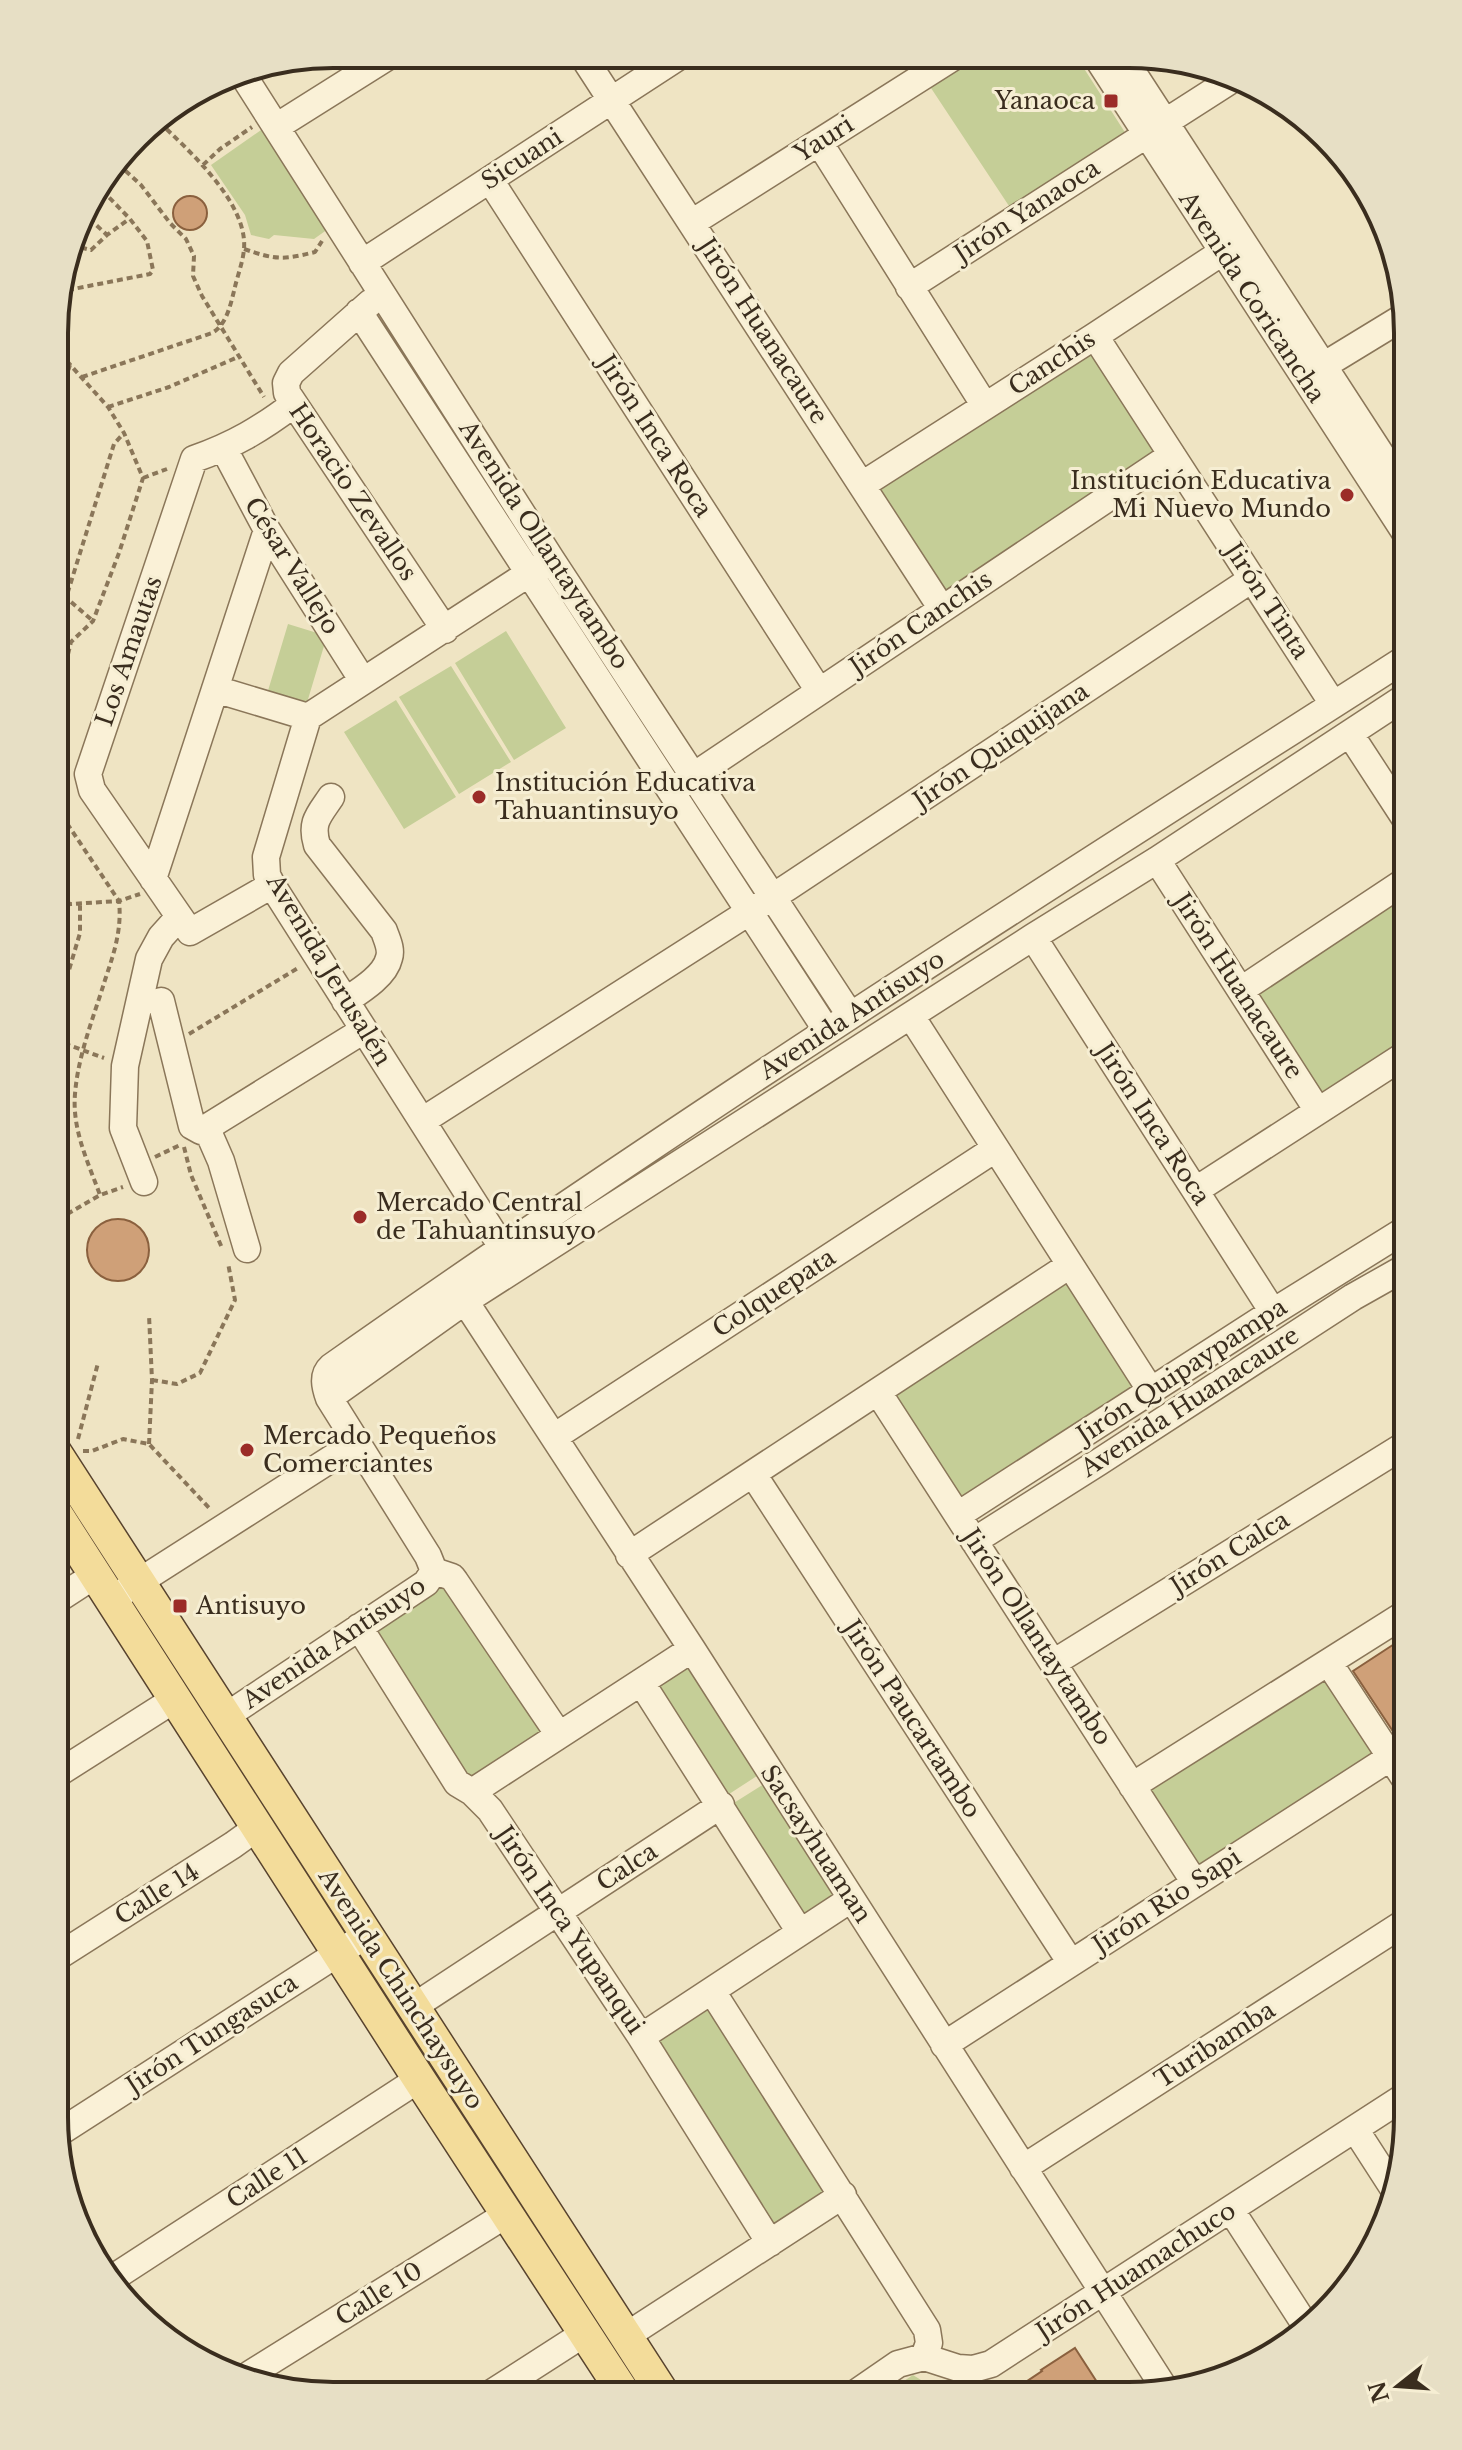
<svg xmlns="http://www.w3.org/2000/svg" width="1462" height="2450" font-family="'Libre Baskerville',serif">
  <rect width="100%" height="100%" fill="#efe4c3"/>
  <path fill="#c5ce97" d="M 974,56 L 1076,56 L 1126,134 L 1011,209 L 929,85 Z
    M 264,128 L 328,229 L 314,239 L 274,235 L 269,239 L 251,235 L 245,215 L 211,165 Z
    M 1094,343 L 1166,453 L 944,602 L 869,486 Z
    M 288,624 L 327,636 L 306,706 L 267,694 Z
    M 506,631 L 566,728 L 514,760 L 455,663 Z
    M 451,666 L 511,762 L 459,794 L 399,697 Z
    M 396,700 L 456,797 L 404,829 L 344,732 Z
    M 1408,887 L 1408,1038 L 1317,1095 L 1250,991 Z
    M 1067,1277 L 1139,1388 L 960,1503 L 889,1395 Z
    M 448,1578 L 548,1733 L 469,1785 L 369,1630 Z
    M 689,1658 L 763,1772 L 723,1798 L 648,1685 Z
    M 1326,1671 L 1380,1755 L 1198,1874 L 1143,1786 Z
    M 767,1782 L 840,1895 L 801,1922 L 729,1806 Z
    M 710,1998 L 835,2193 L 770,2235 L 648,2039 Z
    M 913,2375 L 945,2395 L 883,2395 Z"/>
  <path fill="#cfa078" stroke="#8a603e" stroke-width="2" d="M173 213a17 17 0 1 1 34 0a17 17 0 1 1-34 0Z
    M87 1250a31 31 0 1 1 62 0a31 31 0 1 1-62 0Z
    M 1408,1635 L 1408,1754 L 1353,1671 Z
    M 1075,2348 L 1106,2396 L 1005,2396 L 1042,2371 L 1041,2370 Z"/>
  <g fill="none" stroke-linecap="round" stroke-linejoin="round">
    <defs>
      <path id="minor" d="M 582,55 L 942,609
        M 1096,56 L 1408,537
        M 1122,56 L 1408,496
        M 241,72 L 551,559 L 850,1015
        M 1164,123 L 1228,82
        M 276,127 L 392,54
        M 819,142 L 985,406
        M 490,180 L 819,691
        M 693,222 L 955,56
        M 362,263 L 681,55
        M 909,287 L 1146,135
        M 370,303 L 291,373 L 286,383 L 287,393 L 445,630
        M 359,312 L 827,1031
        M 1095,336 L 1333,704
        M 1323,366 L 1405,316
        M 224,449 L 267,530 L 363,681
        M 862,485 L 1095,336 L 1239,241
        M 215,689 L 308,717
        M 1350,734 L 1408,823
        M 680,785 L 1172,455
        M 331,797 C 319,815 310,822 317,845 L 384,931 C 387,940 392,949 389,958 C 385,976 360,991 345,1001
        M 1157,860 L 1318,1111
        M 153,879 L 267,530
        M 272,885 L 190,932 L 92,790 L 88,774 L 194,459 C 234,445 261,429 294,404
        M 1033,937 L 1273,1312
        M 1241,990 L 1408,879
        M 161,1001 L 192,1126 L 201,1131 L 364,1030
        M 911,1016 L 1151,1391
        M 422,1121 L 788,887 L 1252,579
        M 207,1129 L 221,1161 L 247,1249
        M 144,1182 L 123,1128 L 125,1066 L 149,959 L 161,937 L 179,917
        M 1196,1190 L 1408,1053
        M 502,1247 L 272,885 L 267,875 L 266,857 L 308,717 L 551,559
        M 465,1301 L 692,1649 L 1165,2389
        M 878,1392 L 1195,1883
        M 329,1398 L 465,1301 L 1033,937 L 1157,860 L 1408,695
        M 554,1437 L 995,1149
        M 753,1474 L 1071,1963
        M 958,1515 L 1273,1312 L 1408,1228
        M 974,1541 L 1099,1462 L 1353,1297 L 1408,1266
        M 629,1555 L 1070,1265
        M 434,1571 L 452,1577 L 455,1581 L 559,1735
        M 123,1592 L 356,1443
        M 55,1601 L 95,1575
        M 359,1627 L 457,1783 L 472,1792 L 490,1810 L 641,2037 L 770,2243
        M 1053,1663 L 1408,1443
        M 1329,1663 L 1407,1782
        M 641,1682 L 800,1932
        M 226,1716 L 426,1583 L 434,1571 L 428,1556 L 329,1398 C 325,1387 322,1375 331,1367 C 683,1119 1046,888 1408,657
        M 54,1776 L 175,1699
        M 1132,1786 L 1408,1612
        M 472,1792 L 692,1649
        M 54,1959 L 233,1845 L 258,1827
        M 712,1991 L 927,2330 L 929,2343 L 924,2357
        M 413,2007 L 721,1805
        M 641,2037 L 851,1899
        M 944,2045 L 1391,1757
        M 1355,2129 L 1395,2191
        M 57,2134 L 354,1943
        M 1023,2168 L 1407,1921
        M 1231,2210 L 1304,2323
        M 116,2276 L 419,2079
        M 626,2336 L 843,2195
        M 250,2374 L 507,2214
        M 490,2394 L 585,2333
        M 853,2395 L 898,2364 L 924,2357 L 958,2368 L 973,2369 L 991,2364 L 1407,2095"/>
      <path id="major" d="M 55,1452 L 664,2395
        M 55,1512 L 419,2079 L 625,2395"/>
    </defs>
    <use href="#minor" stroke="#8a7659" stroke-width="29"/>
    <use href="#major" stroke="#58432e" stroke-width="35"/>
    <path stroke="#8a7659" stroke-width="4" stroke-dasharray="6 4" stroke-linecap="butt" d="M 118,164 L 141,185 L 170,223 L 186,239 L 194,256 L 193,276 L 202,296 L 264,397
      M 203,165 L 220,149 L 252,127
      M 82,212 L 107,235
      M 74,240 L 83,248 L 91,250 L 107,235 L 129,219
      M 244,249 C 276,260 283,260 315,252 L 322,241
      M 58,292 L 150,274 L 153,270 L 147,241 L 130,219 L 100,188
      M 82,377 L 212,333 C 226,325 230,307 234,291 C 237,277 243,262 244,249 C 248,202 187,149 156,119
      M 108,407 L 169,387 L 238,357
      M 56,408 L 70,365
      M 143,478 L 167,469
      M 56,589 L 93,621
      M 56,609 L 66,598 L 114,444 L 123,434
      M 56,703 L 71,642 L 93,621 L 119,553 L 143,478 L 124,433 L 108,407 L 56,349
      M 56,766 L 67,769
      M 56,807 L 119,901 C 122,930 114,953 105,980 C 94,1016 78,1055 75,1094 C 72,1130 88,1162 100,1195
      M 56,882 L 70,905
      M 56,905 L 119,901 L 140,894
      M 55,1017 L 80,933 L 80,904
      M 189,1034 L 298,968
      M 55,1040 L 104,1058
      M 184,1147 L 191,1175 L 222,1248
      M 155,1157 L 180,1145
      M 55,1196 L 69,1213 L 100,1195 L 123,1187
      M 152,1380 L 177,1384 L 200,1373 L 235,1300 L 228,1263
      M 78,1439 L 98,1363
      M 149,1444 L 152,1380 L 149,1315
      M 83,1451 L 92,1451 L 123,1439 L 149,1444 L 211,1510
      M 934,2385 L 950,2395"/>
    <use href="#minor" stroke="#faf1d7" stroke-width="26"/>
    <use href="#major" stroke="#f3dc9a" stroke-width="32"/>
  </g>
  <g fill="#9b2c28" stroke="#f6eed3" stroke-width="3">
    <rect x="1103" y="93" width="16" height="16" rx="4"/>
    <circle cx="1347" cy="495" r="8"/>
    <circle cx="479" cy="797" r="8"/>
    <circle cx="360" cy="1217" r="8"/>
    <circle cx="247" cy="1450" r="8"/>
    <rect x="172" y="1598" width="16" height="16" rx="4"/>
  </g>
  <g text-anchor="middle" stroke-width="6" stroke-linejoin="round" paint-order="stroke">
    <g font-size="24" fill="#3a2d1e" stroke="#f6eed3" text-anchor="start">
      <text x="1095" y="109" text-anchor="end">Yanaoca</text>
      <text x="1331" y="489" text-anchor="end">Institución Educativa<tspan x="1331" dy="28">Mi Nuevo Mundo</tspan></text>
      <text x="495" y="791">Institución Educativa<tspan x="495" dy="28">Tahuantinsuyo</tspan></text>
      <text x="376" y="1211">Mercado Central<tspan x="376" dy="28">de Tahuantinsuyo</tspan></text>
      <text x="263" y="1444">Mercado Pequeños<tspan x="263" dy="28">Comerciantes</tspan></text>
      <text x="196" y="1614">Antisuyo</text>
    </g>
    <g font-size="24" fill="#3a2d1e" stroke="#f6eed3">
      <text transform="translate(824 139) rotate(-32)" y="8">Yauri</text>
      <text transform="translate(522 159) rotate(-33)" y="8">Sicuani</text>
      <text transform="translate(1027 211) rotate(-33)" y="8">Jirón Yanaoca</text>
      <text transform="translate(1252 297) rotate(57)" y="8">Avenida Coricancha</text>
      <text transform="translate(763 331) rotate(57)" y="8">Jirón Huanacaure</text>
      <text transform="translate(1052 363) rotate(-33)" y="8">Canchis</text>
      <text transform="translate(655 436) rotate(57)" y="8">Jirón Inca Roca</text>
      <text transform="translate(353 492) rotate(56)" y="8">Horacio Zevallos</text>
      <text transform="translate(544 545) rotate(57)" y="8">Avenida Ollantaytambo</text>
      <text transform="translate(292 566) rotate(58)" y="8">César Vallejo</text>
      <text transform="translate(1267 601) rotate(57)" y="8">Jirón Tinta</text>
      <text transform="translate(921 623) rotate(-34)" y="8">Jirón Canchis</text>
      <text transform="translate(129 651) rotate(-71)" y="8">Los Amautas</text>
      <text transform="translate(1001 746) rotate(-34)" y="8">Jirón Quiquijana</text>
      <text transform="translate(329 970) rotate(59)" y="8">Avenida Jerusalén</text>
      <text transform="translate(1238 986) rotate(57)" y="8">Jirón Huanacaure</text>
      <text transform="translate(852 1015) rotate(-33)" y="8">Avenida Antisuyo</text>
      <text transform="translate(1153 1124) rotate(57)" y="8">Jirón Inca Roca</text>
      <text transform="translate(774 1293) rotate(-33)" y="8">Colquepata</text>
      <text transform="translate(1182 1371) rotate(-33)" y="8">Jirón Quipaypampa</text>
      <text transform="translate(1190 1402) rotate(-33)" y="8">Avenida Huanacaure</text>
      <text transform="translate(1230 1553) rotate(-32)" y="8">Jirón Calca</text>
      <text transform="translate(1037 1637) rotate(57)" y="8">Jirón Ollantaytambo</text>
      <text transform="translate(334 1643) rotate(-34)" y="8">Avenida Antisuyo</text>
      <text transform="translate(912 1719) rotate(57)" y="8">Jirón Paucartambo</text>
      <text transform="translate(816 1844) rotate(57)" y="8">Sacsayhuaman</text>
      <text transform="translate(627 1867) rotate(-33)" y="8">Calca</text>
      <text transform="translate(157 1894) rotate(-32)" y="8">Calle 14</text>
      <text transform="translate(1167 1901) rotate(-33)" y="8">Jirón Rio Sapi</text>
      <text transform="translate(570 1930) rotate(56)" y="8">Jirón Inca Yupanqui</text>
      <text transform="translate(401 1989) rotate(57)" y="8">Avenida Chinchaysuyo</text>
      <text transform="translate(212 2034) rotate(-33)" y="8">Jirón Tungasuca</text>
      <text transform="translate(1215 2045) rotate(-33)" y="8">Turibamba</text>
      <text transform="translate(267 2178) rotate(-33)" y="8">Calle 11</text>
      <text transform="translate(1136 2271) rotate(-33)" y="8">Jirón Huamachuco</text>
      <text transform="translate(379 2294) rotate(-32)" y="8">Calle 10</text>
    </g>
  </g>
  <path d="M0 0H1462V2450H0ZM333 68H1129A265 265 0 0 1 1394 333V2117A265 265 0 0 1 1129 2382H333A265 265 0 0 1 68 2117V333A265 265 0 0 1 333 68Z" fill="#e7dfc5" fill-rule="evenodd"/>
  <path fill="none" stroke="#3a2d1e" stroke-width="4" d="M333 68H1129A265 265 0 0 1 1394 333V2117A265 265 0 0 1 1129 2382H333A265 265 0 0 1 68 2117V333A265 265 0 0 1 333 68Z"/>
  <g transform="translate(1398 2386) rotate(253)" stroke="#f6eed3" stroke-width="6" paint-order="stroke">
  <path d="M0-6L14 30L0 20L-14 30Z" fill="#3a2d1e"/>
  <text y="-12" font-size="22" font-weight="bold" text-anchor="middle" fill="#3a2d1e">N</text>
  </g>
</svg>
